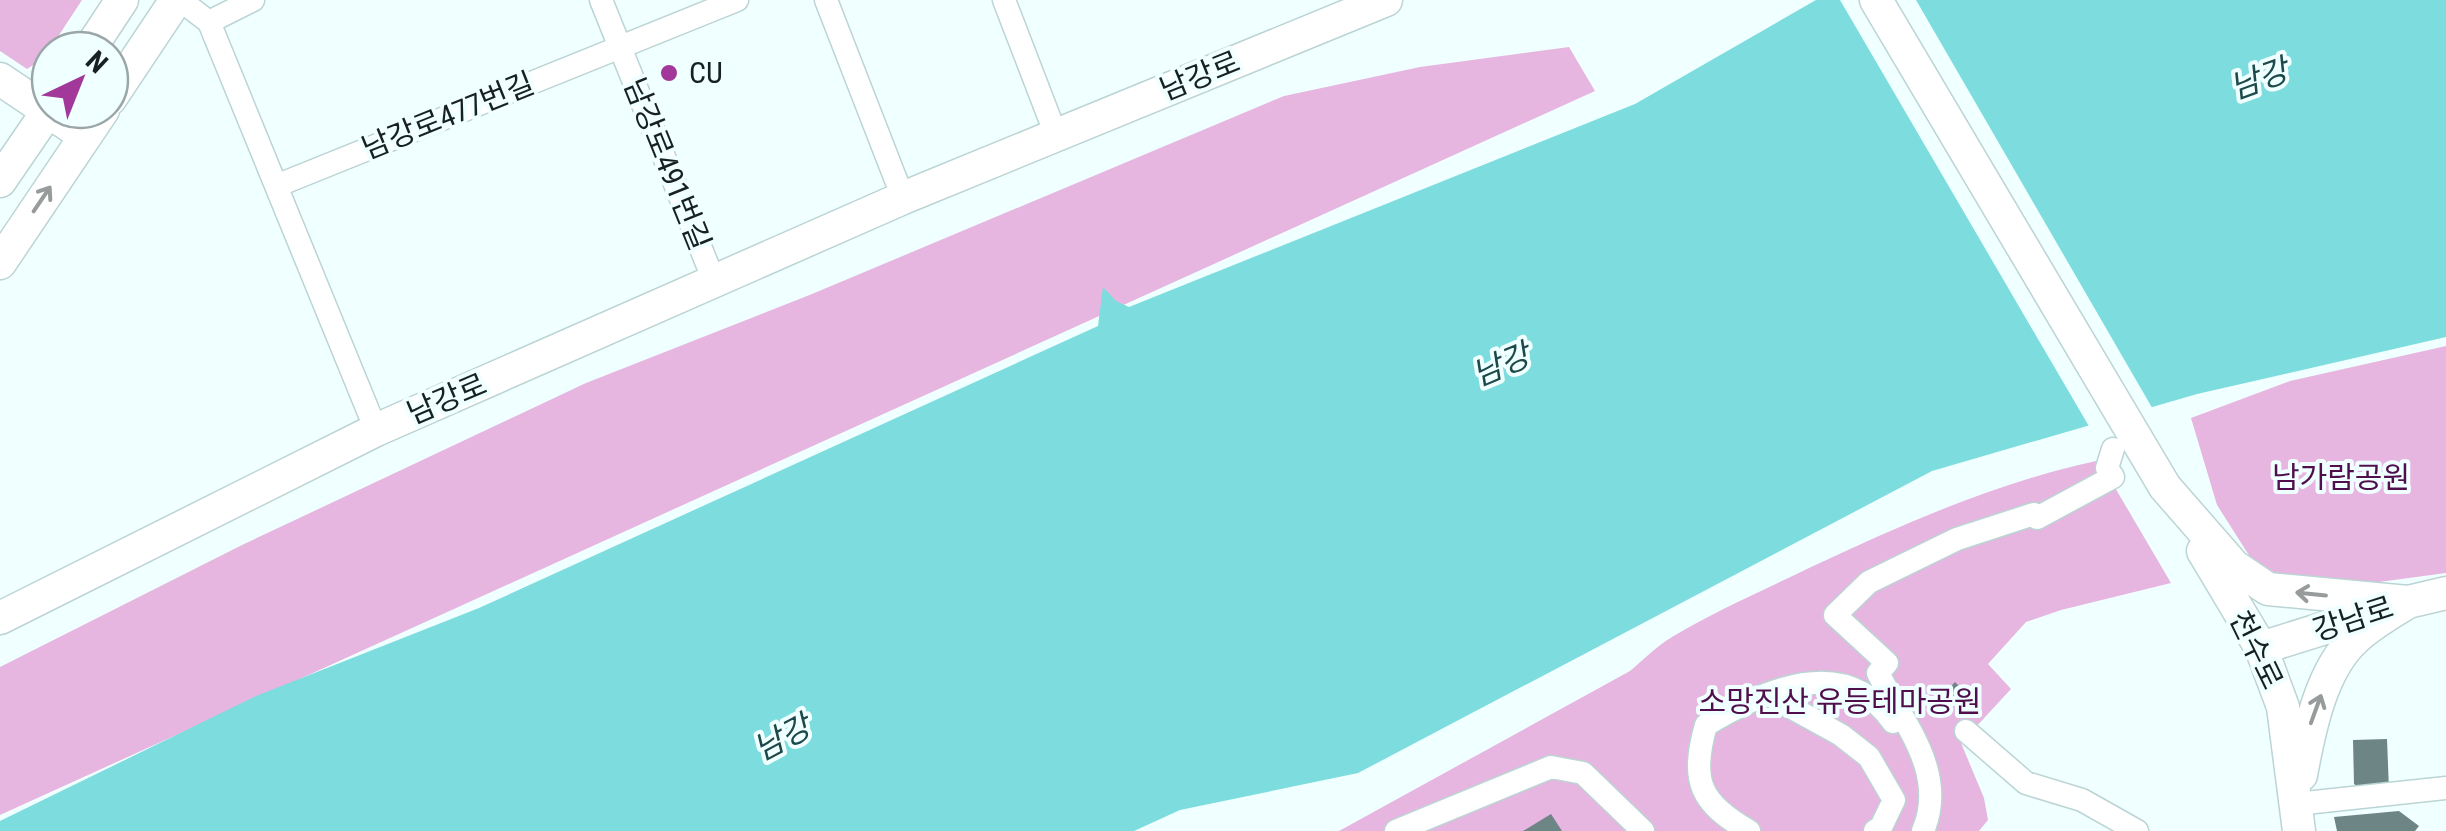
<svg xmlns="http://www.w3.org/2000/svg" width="2446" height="831" font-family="'Roboto Condensed','Noto Sans KR',sans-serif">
  <rect width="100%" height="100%" fill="#f0ffff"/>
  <path fill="#e6b6e0" d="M 0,0 L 82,0 L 44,58 L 27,69 L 0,51 Z
    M 1569,47 L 1595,91 L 0,815 L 0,667 L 242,545 L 586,383 L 812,294 L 1284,96 L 1420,67 Z
    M 2446,346 L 2446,573 L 2379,582 L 2286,583 L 2252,560 L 2217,505 L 2191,418 L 2290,381 Z
    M 2096,461 L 2107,474 L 2171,583 L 2061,610 L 2026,622 L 1988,664 L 2011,689 L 1961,743 L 1984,798 L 1988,820 L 1979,831 L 1339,831 L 1630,671 C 1643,660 1657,646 1672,637 C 1715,611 1764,590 1809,568 C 1903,524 1995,483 2096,461 Z"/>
  <path fill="#7cdcde" d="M 1816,0 L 2446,0 L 2446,337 L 2197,394 L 1932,471 L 1358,773 L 1180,810 L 1134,831 L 0,831 L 0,821 L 256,696 L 479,608 L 1098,326 L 1103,287 L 1116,301 L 1129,307 L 1635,104 Z"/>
  <path fill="#f0ffff" d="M 1840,0 L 1916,0 L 2154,411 L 2090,428 Z"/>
  <path fill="#6e8585" d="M 1955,682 L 1963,690 L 1942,712 L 1934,704 Z
    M 2387,739 L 2389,790 L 2364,791 L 2354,784 L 2353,740 Z
    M 2399,811 L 2419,826 L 2415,831 L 2337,831 L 2334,817 Z
    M 1551,814 L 1562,831 L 1523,831 Z"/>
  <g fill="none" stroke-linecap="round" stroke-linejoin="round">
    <defs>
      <path id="street" d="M 180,0 L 209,22 L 253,0
        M 601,0 L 714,281
        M 826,0 L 903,198
        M 1004,0 L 1056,135
        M 209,22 L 376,430
        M 276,186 L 737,0
        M 2037,518 L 2113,477 L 2107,468 L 2113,449
        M 1767,694 L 1841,735 L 1869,757 L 1894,800 L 1881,827 L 1875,831
        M 1966,731 L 2026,783 L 2082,800 L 2137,831
        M 2296,804 L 2446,788
        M 1396,831 L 1551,767 L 1583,773 L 1643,831
        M 1749,831 C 1700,803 1690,781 1706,725 C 1765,690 1844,652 1893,722
        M 1923,831 C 1948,772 1903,723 1878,673 L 1887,663 L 1835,615 L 1869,582 L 1957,539 L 2034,514"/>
      <path id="secondary" d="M 1876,0 L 2165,487 L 2234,566 L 2268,589 L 2408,602
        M 89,50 L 122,0
        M 0,79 L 85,136
        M 110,99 L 176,0
        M 0,181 L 50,108
        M 0,263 L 103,110
        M 2203,551 L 2261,648 L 2283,707 L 2299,831
        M 0,618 L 376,430 L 903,198 L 1386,0
        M 2261,648 L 2408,602 L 2446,593
        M 2301,775 C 2309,731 2321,669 2356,638 C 2371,624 2391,613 2408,602"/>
    </defs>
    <use href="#street" stroke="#bcd4d4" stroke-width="25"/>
    <use href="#secondary" stroke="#bcd4d4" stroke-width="35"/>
    <use href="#street" stroke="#fff" stroke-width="22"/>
    <use href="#secondary" stroke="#fff" stroke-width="32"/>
  </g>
  <defs><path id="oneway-shaft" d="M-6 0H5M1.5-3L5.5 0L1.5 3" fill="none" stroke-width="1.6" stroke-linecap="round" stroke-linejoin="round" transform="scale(2.5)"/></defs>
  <g stroke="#979b9c">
    <use href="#oneway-shaft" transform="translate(42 199) rotate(-56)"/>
    <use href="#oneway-shaft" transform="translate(2311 594) rotate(-174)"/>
    <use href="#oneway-shaft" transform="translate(2316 709) rotate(-70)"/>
  </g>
  <circle fill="#a2389a" stroke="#f0ffff" stroke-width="4" cx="669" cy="73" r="10"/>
  <g text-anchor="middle" stroke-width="8" stroke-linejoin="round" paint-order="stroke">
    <g font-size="30" fill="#182122" stroke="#f0ffff" text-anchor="start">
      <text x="689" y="83">CU</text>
    </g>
    <g font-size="30" fill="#182122" stroke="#f0ffff">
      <text transform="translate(1200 76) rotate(-22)" y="10">남강로</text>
      <text transform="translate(448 116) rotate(-22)" y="10">남강로477번길</text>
      <text transform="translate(667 164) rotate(68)" y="10">남강로491번길</text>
      <text transform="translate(447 399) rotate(-23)" y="10">남강로</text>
      <text transform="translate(2353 619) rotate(-18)" y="10">강남로</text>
      <text transform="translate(2256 650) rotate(64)" y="10">천수로</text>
    </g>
    <g font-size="30" fill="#500f4c" stroke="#f0ffff">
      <text x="2341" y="488">남가람공원</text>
      <text x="1840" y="712">소망진산 유등테마공원</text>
    </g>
    <g font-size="32" font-style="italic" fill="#1d494a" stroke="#f0ffff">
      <text transform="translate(2259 79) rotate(-20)" y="11">남강</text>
      <text transform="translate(1501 365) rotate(-23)" y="11">남강</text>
      <text transform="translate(782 738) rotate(-28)" y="11">남강</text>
    </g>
  </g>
  <g transform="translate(80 80) rotate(43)"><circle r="48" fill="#f0ffff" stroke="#9aa6a7" stroke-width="2.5"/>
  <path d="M0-8L18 38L0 25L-18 38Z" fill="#a2389a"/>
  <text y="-15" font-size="28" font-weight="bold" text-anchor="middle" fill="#182122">N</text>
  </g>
</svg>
